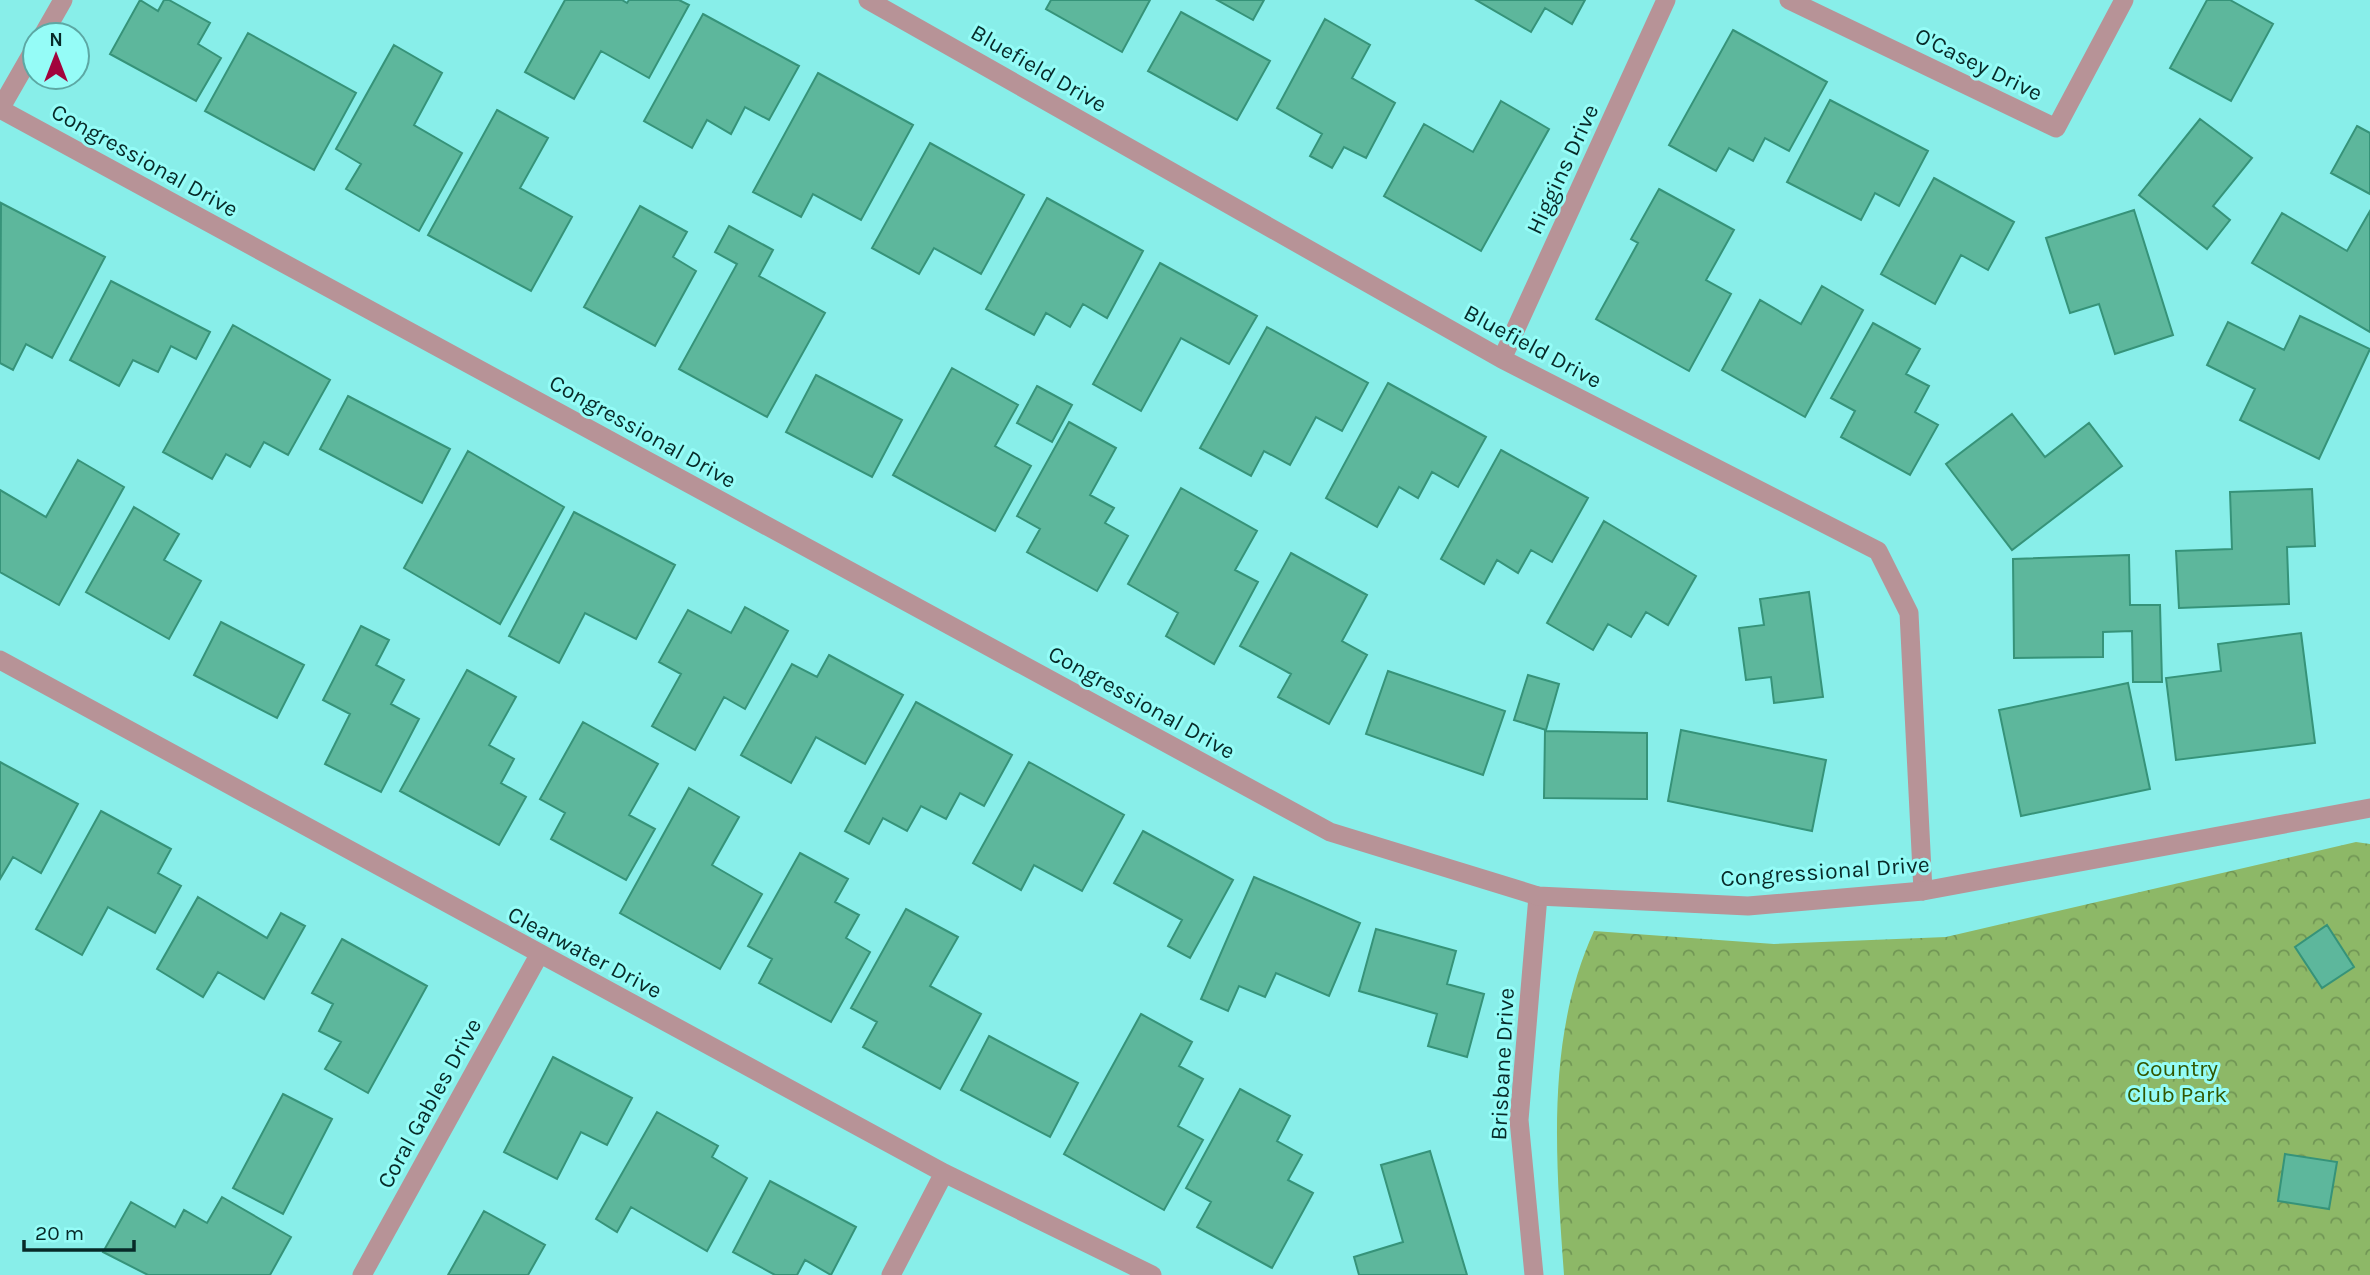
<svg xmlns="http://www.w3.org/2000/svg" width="2370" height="1275" font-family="Karla,sans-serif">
  <defs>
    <pattern id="park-crowns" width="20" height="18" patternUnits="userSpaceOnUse" patternTransform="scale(1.75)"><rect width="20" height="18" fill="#8db867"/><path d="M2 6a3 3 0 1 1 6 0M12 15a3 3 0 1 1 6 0" fill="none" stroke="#719655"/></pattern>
  </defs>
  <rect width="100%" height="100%" fill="#88eee9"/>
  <path fill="url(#park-crowns)" d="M 2356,842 L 2370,844 L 2370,1275 L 1564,1275 C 1556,1161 1545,1038 1594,931 L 1774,944 L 1946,937 Z"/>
  <path fill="#5db79c" stroke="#369379" stroke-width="2" d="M 140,0 L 158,11 L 164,0 L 169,0 L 210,23 L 198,44 L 221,58 L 196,101 L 110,54 Z
    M 565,0 L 622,0 L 627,3 L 629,0 L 679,0 L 689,5 L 649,78 L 601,51 L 574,99 L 525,72 Z
    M 1051,0 L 1150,0 L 1122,52 L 1046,9 Z
    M 1217,0 L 1264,0 L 1253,20 Z
    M 1476,0 L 1585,0 L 1572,24 L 1545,8 L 1531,32 Z
    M 2207,0 L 2230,0 L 2273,24 L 2231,101 L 2170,68 Z
    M 1181,12 L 1270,61 L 1237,120 L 1148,71 Z
    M 703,14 L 799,66 L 769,120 L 745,107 L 731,134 L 707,120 L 692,148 L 644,121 Z
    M 1325,19 L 1370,45 L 1352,78 L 1395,103 L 1366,158 L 1344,147 L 1332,168 L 1310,156 L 1322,134 L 1277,108 Z
    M 1733,30 L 1827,82 L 1789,151 L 1765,138 L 1753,161 L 1729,148 L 1716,171 L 1669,145 Z
    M 248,33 L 356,93 L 314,170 L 205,111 Z
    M 394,45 L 442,73 L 414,125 L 462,153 L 419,231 L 346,189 L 361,164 L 336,149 Z
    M 818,73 L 913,125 L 861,220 L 813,194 L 801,217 L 753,192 Z
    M 1830,100 L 1928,151 L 1899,206 L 1875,193 L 1861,220 L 1787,182 Z
    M 1501,101 L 1549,129 L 1481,251 L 1384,196 L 1424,124 L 1473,152 Z
    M 497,110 L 548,138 L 520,188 L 572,217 L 531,291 L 428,235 Z
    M 2200,119 L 2252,158 L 2213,206 L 2230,220 L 2207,249 L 2139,195 Z
    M 2357,126 L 2370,133 L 2370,194 L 2331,173 Z
    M 930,143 L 1024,195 L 981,274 L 934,248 L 919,274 L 872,248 Z
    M 1934,178 L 2014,222 L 1988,270 L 1961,255 L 1935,304 L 1881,274 Z
    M 1659,189 L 1734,230 L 1706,280 L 1731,294 L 1689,371 L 1596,319 L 1638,243 L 1631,239 Z
    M 1047,198 L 1143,251 L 1107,318 L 1083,304 L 1070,327 L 1046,313 L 1034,335 L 986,309 Z
    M 1,203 L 105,257 L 52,358 L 26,344 L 13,370 L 0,363 Z
    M 640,206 L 687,232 L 673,257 L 696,271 L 655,346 L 584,307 Z
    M 2134,210 L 2173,335 L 2115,354 L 2099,304 L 2070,313 L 2046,238 Z
    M 2370,211 L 2370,332 L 2252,263 L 2282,213 L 2347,251 Z
    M 729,226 L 773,250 L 759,276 L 825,313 L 767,417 L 679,369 L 737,264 L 715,252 Z
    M 1160,263 L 1257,316 L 1229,364 L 1181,338 L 1141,411 L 1093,384 Z
    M 111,281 L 210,332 L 196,359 L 171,346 L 158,372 L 133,360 L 119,386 L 70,360 Z
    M 1822,286 L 1863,310 L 1805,417 L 1722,370 L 1760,300 L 1801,324 Z
    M 2300,316 L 2370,349 L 2319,459 L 2240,420 L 2255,389 L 2207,365 L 2228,322 L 2284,350 Z
    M 1873,323 L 1920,349 L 1906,374 L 1929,386 L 1915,412 L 1938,425 L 1910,475 L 1841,437 L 1855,411 L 1831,398 Z
    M 233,325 L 330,380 L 288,455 L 264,442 L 250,467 L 226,454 L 212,479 L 163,452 Z
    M 1267,327 L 1368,383 L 1342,431 L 1316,417 L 1290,465 L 1264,451 L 1251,476 L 1200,448 Z
    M 952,368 L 1018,405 L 995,446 L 1031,466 L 995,531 L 893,475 Z
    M 816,375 L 902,420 L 872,477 L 786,432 Z
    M 1388,383 L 1486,437 L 1458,487 L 1432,472 L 1418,498 L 1399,487 L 1377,527 L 1326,498 Z
    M 1037,386 L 1072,405 L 1052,442 L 1017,423 Z
    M 348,396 L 450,449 L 422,503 L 320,449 Z
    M 2012,414 L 2045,457 L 2089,423 L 2122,466 L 2012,550 L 1946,464 Z
    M 1069,422 L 1116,448 L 1090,495 L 1114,508 L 1105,523 L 1128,536 L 1097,591 L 1027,552 L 1040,529 L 1017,516 Z
    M 1501,450 L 1588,498 L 1552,562 L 1531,550 L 1518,573 L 1497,560 L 1484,584 L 1441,559 Z
    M 468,451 L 564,507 L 500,624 L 404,568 Z
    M 78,460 L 124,487 L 59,605 L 0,572 L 0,490 L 46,517 Z
    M 1181,488 L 1257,531 L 1235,570 L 1258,582 L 1214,664 L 1166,636 L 1178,613 L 1128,584 Z
    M 2312,489 L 2315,546 L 2287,547 L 2289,604 L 2179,608 L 2176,551 L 2232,549 L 2230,492 Z
    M 134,507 L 179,534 L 164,560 L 201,581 L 169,639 L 86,592 Z
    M 574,512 L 675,565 L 636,639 L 585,613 L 559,663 L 509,636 Z
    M 1604,521 L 1696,576 L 1668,625 L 1646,612 L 1631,637 L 1608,624 L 1593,650 L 1547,623 Z
    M 1291,553 L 1367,595 L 1342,641 L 1367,655 L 1329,724 L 1278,697 L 1291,674 L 1240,646 Z
    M 2129,555 L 2130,605 L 2160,605 L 2162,682 L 2133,682 L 2132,631 L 2103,632 L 2103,657 L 2014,658 L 2013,559 Z
    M 1809,592 L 1823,697 L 1774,703 L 1771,677 L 1746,680 L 1739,628 L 1764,625 L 1760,599 Z
    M 745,607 L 788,631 L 745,709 L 724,697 L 695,750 L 652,726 L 681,674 L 659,662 L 688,610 L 731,633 Z
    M 221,622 L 304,665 L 277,718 L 194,675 Z
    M 361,626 L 389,640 L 376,665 L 404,680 L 391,704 L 419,719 L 381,792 L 325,764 L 350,714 L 323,700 Z
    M 2301,633 L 2315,743 L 2176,760 L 2166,678 L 2221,671 L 2218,644 Z
    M 829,655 L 903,695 L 865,764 L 816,737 L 791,783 L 741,755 L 792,664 L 817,677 Z
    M 467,670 L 516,697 L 489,745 L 514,759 L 501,783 L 526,797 L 499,845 L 400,791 Z
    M 1388,671 L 1505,711 L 1483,775 L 1366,734 Z
    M 1528,675 L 1559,684 L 1546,730 L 1514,720 Z
    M 2128,683 L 2150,789 L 2021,816 L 1999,710 Z
    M 916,702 L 1012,755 L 984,806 L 960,793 L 946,819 L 921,806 L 907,831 L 883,818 L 869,844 L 845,831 Z
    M 583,722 L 658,764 L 629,815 L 655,829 L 626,880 L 551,839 L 565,813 L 540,799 Z
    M 1681,730 L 1826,760 L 1812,831 L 1668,801 Z
    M 1545,731 L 1647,733 L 1647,799 L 1544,798 Z
    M 0,762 L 78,804 L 41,873 L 13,857 L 0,879 Z
    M 1029,762 L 1124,815 L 1082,891 L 1034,865 L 1021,890 L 973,863 Z
    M 689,788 L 739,817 L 712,865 L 762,894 L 720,969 L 620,913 Z
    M 101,811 L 171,849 L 158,873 L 181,886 L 155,933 L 108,907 L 82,955 L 36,929 Z
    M 1143,831 L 1233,880 L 1190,958 L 1168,946 L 1182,920 L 1114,883 Z
    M 800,853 L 848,879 L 835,902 L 859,915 L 846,938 L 870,952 L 831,1022 L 759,983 L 772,959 L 748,946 Z
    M 1254,877 L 1360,923 L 1329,996 L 1276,973 L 1265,997 L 1239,986 L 1228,1011 L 1201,999 Z
    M 198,897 L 267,938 L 281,913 L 305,926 L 264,999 L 218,972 L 203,997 L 157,969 Z
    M 906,909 L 958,937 L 930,986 L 981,1014 L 940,1089 L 863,1047 L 877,1022 L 851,1008 Z
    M 2327,925 L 2354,967 L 2322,988 L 2295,947 Z
    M 1376,929 L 1456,951 L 1447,984 L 1484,994 L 1467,1057 L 1428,1046 L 1437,1014 L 1359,991 Z
    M 342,939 L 427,986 L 368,1093 L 325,1069 L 341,1042 L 319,1031 L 333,1004 L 312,993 Z
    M 1141,1014 L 1192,1042 L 1179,1066 L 1203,1079 L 1178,1126 L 1203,1140 L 1164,1210 L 1064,1154 Z
    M 989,1036 L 1078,1083 L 1050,1137 L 961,1090 Z
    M 553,1057 L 632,1098 L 607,1145 L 581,1132 L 557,1179 L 504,1152 Z
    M 1240,1089 L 1290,1116 L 1277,1141 L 1302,1155 L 1288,1180 L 1313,1193 L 1272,1268 L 1197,1227 L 1211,1202 L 1186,1188 Z
    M 283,1094 L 332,1119 L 283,1214 L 233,1188 Z
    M 657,1112 L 718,1146 L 712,1157 L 747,1178 L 707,1251 L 631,1207 L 617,1232 L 596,1219 Z
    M 1430,1151 L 1467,1275 L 1359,1275 L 1354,1257 L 1403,1242 L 1381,1165 Z
    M 2285,1154 L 2337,1162 L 2329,1209 L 2278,1201 Z
    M 770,1181 L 856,1227 L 831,1275 L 805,1260 L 797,1275 L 775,1275 L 733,1252 Z
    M 222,1197 L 291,1237 L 270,1275 L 148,1275 L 103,1252 L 131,1202 L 175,1227 L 184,1210 L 207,1223 Z
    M 484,1211 L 545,1245 L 528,1275 L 448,1275 Z"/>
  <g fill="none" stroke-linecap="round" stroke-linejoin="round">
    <path stroke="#b79397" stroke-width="19" d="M 868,0 L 1502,359 L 1878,551 L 1909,613 L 1923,891
      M 1789,0 L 2056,128 L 2124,0
      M 1502,359 L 1666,0
      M 0,660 L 944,1173 L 1152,1275
      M 362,1275 L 539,955
      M 891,1275 L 944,1173
      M 1534,1275 L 1519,1120 L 1538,896"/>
    <path stroke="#b79397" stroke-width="19" d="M 43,35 L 63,0
      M 0,109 L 1330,832 L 1538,896 L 1748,906 L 1923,891 L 2370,808
      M 0,109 L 35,48"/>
  </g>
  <g text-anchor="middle" stroke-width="6" stroke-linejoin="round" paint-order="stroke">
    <g font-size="23" fill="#072a28" stroke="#95fcf7">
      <text transform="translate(1979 64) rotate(26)" y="8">O'Casey Drive</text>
      <text transform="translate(1039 68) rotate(30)" y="8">Bluefield Drive</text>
      <text transform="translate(145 160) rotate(29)" y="8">Congressional Drive</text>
      <text transform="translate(1562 169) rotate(-65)" y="8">Higgins Drive</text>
      <text transform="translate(1533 346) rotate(28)" y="8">Bluefield Drive</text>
      <text transform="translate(643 431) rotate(29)" y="8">Congressional Drive</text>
      <text transform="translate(1142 702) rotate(29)" y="8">Congressional Drive</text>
      <text transform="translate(1825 871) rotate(-4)" y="8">Congressional Drive</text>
      <text transform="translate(585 952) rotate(28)" y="8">Clearwater Drive</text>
      <text transform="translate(1502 1064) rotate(-87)" y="8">Brisbane Drive</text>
      <text transform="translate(429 1103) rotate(-61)" y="8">Coral Gables Drive</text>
    </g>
    <g font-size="23" fill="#325600" stroke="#95fcf7">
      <text x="2177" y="1076">Country<tspan x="2177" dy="26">Club Park</tspan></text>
    </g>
  </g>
  <g transform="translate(56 56)"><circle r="33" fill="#95fcf7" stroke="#5ca8a4" stroke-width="2"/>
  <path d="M0-5L12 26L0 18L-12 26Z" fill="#a2033c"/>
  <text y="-10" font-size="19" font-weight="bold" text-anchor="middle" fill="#072a28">N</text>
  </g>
  <path d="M24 1240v10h110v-10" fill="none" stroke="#072a28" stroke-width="3.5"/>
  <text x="35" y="1240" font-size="21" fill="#072a28" stroke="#95fcf7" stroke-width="5" paint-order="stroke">20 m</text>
</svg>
